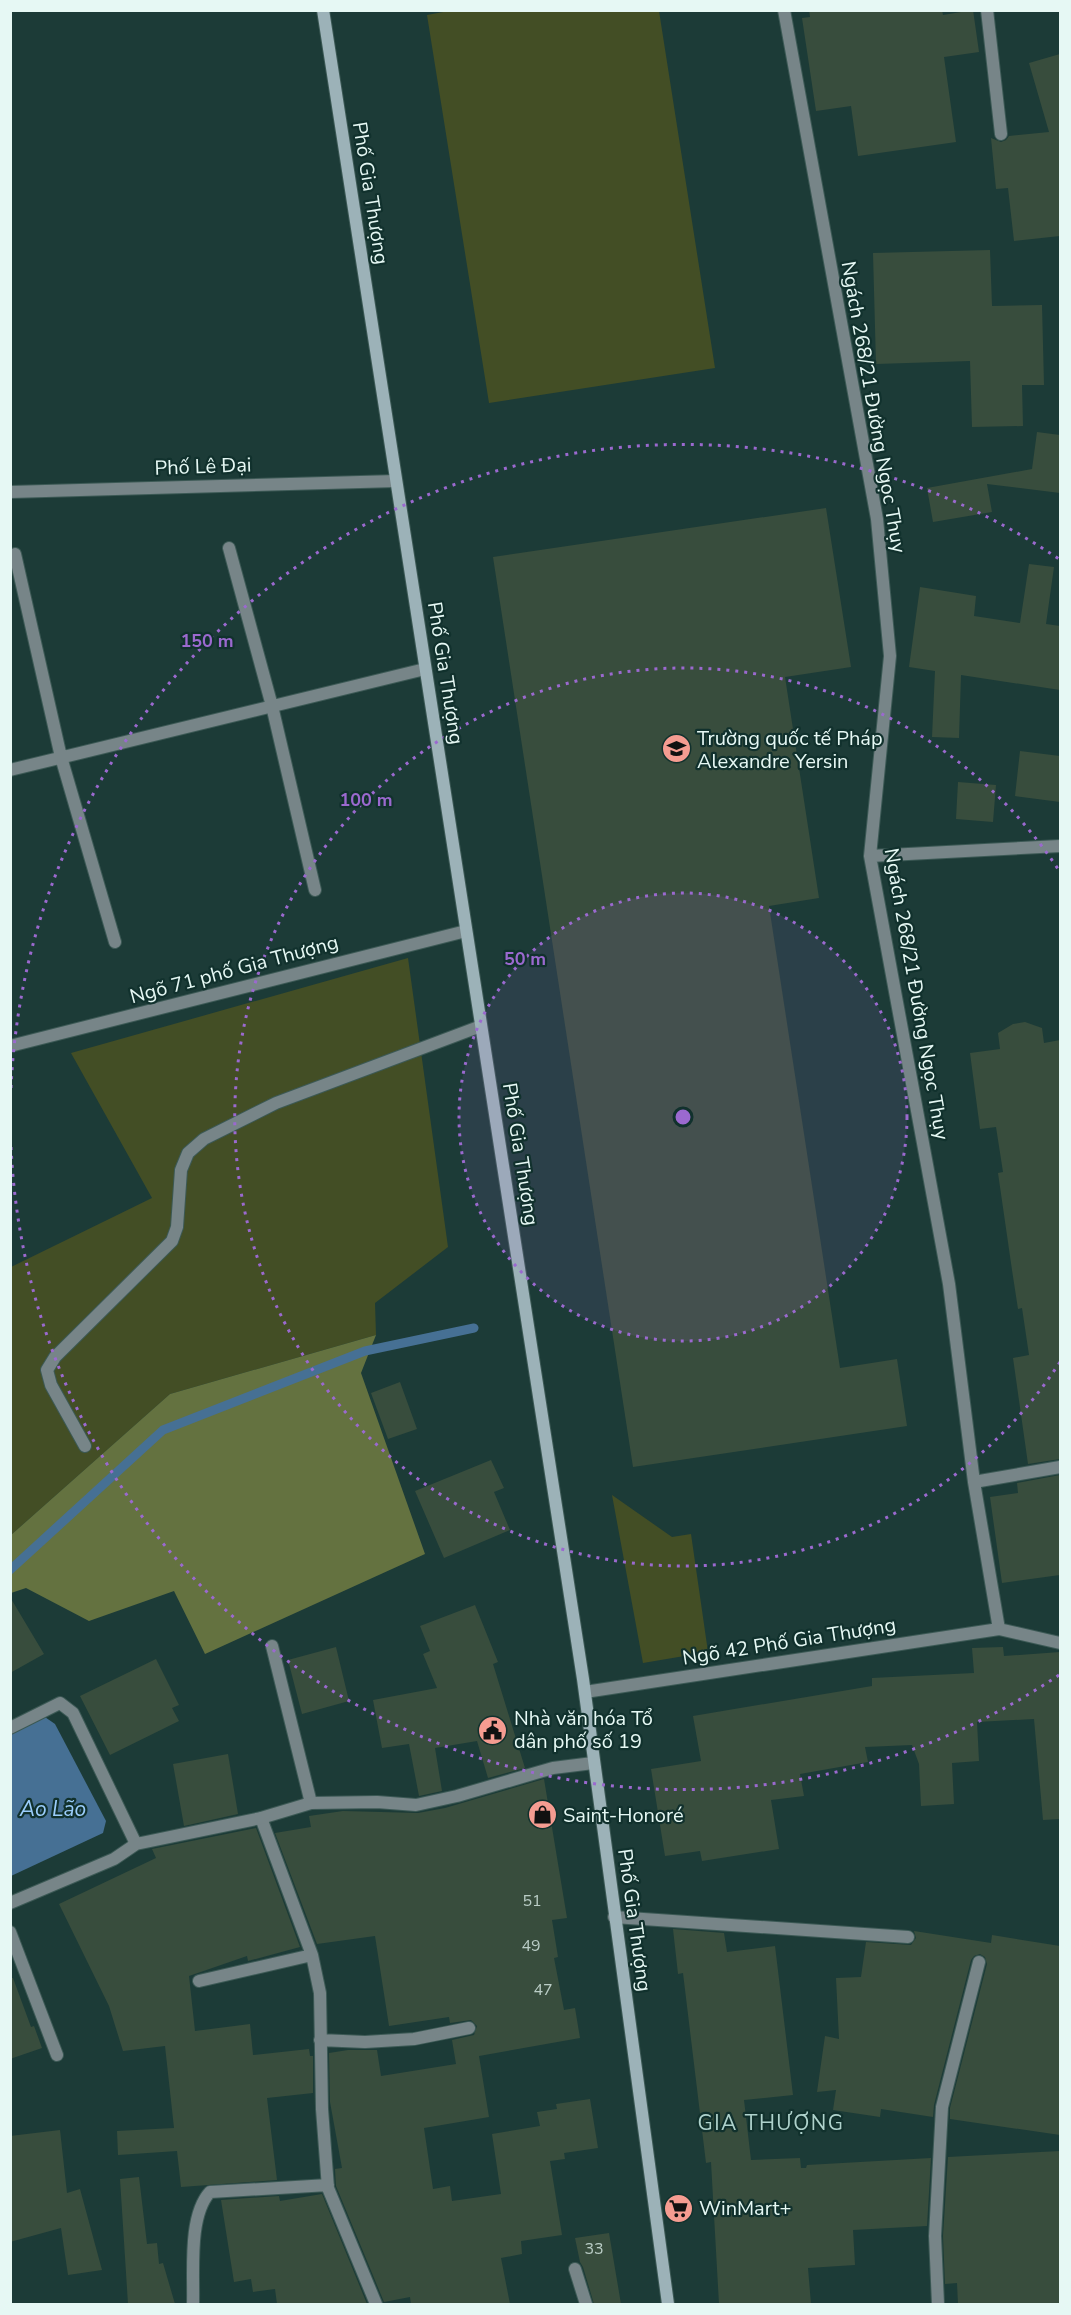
<svg xmlns="http://www.w3.org/2000/svg" width="1071" height="2315" font-family="'Nunito Sans',sans-serif">
  <rect width="100%" height="100%" fill="#1c3b37"/>
  <path fill="#434e25" d="M 454,10 L 659,11 L 715,368 L 489,403 L 427,15 Z
    M 408,958 L 448,1247 L 375,1303 L 376,1335 L 170,1394 L 11,1535 L 11,1267 L 152,1198 L 71,1053 Z
    M 612,1495 L 672,1537 L 691,1534 L 708,1652 L 643,1663 Z"/>
  <path fill="#647240" d="M 376,1335 L 361,1373 L 425,1554 L 205,1654 L 174,1591 L 89,1621 L 26,1588 L 11,1593 L 11,1535 L 170,1394 Z"/>
  <path fill="#467094" d="M 42,1715 L 55,1724 L 106,1821 L 103,1833 L 11,1876 L 11,1731 Z"/>
  <g fill="none" stroke-linecap="round" stroke-linejoin="round">
    <path stroke="#467094" stroke-width="9" d="M 10,1570 L 163,1430 L 365,1351 L 474,1328"/>
  </g>
  <path fill="#384d3d" d="M 809,10 L 942,10 L 943,15 L 973,10 L 979,52 L 944,57 L 956,142 L 858,156 L 851,106 L 816,111 L 802,18 L 810,17 Z
    M 1060,54 L 1060,236 L 1014,241 L 1008,188 L 996,189 L 991,138 L 1001,142 L 1006,140 L 1009,136 L 1049,132 L 1029,63 Z
    M 990,250 L 992,306 L 1042,305 L 1044,385 L 1022,385 L 1023,426 L 972,427 L 970,361 L 876,364 L 873,253 Z
    M 1037,432 L 1060,435 L 1060,493 L 987,484 L 992,512 L 933,522 L 927,488 L 1032,469 Z
    M 826,508 L 851,667 L 785,677 L 819,898 L 769,906 L 840,1368 L 897,1359 L 907,1426 L 633,1467 L 493,557 Z
    M 1029,564 L 1054,567 L 1046,624 L 1060,626 L 1060,690 L 961,675 L 959,738 L 932,737 L 935,671 L 909,667 L 920,587 L 976,596 L 974,616 L 1020,623 Z
    M 1020,751 L 1060,756 L 1060,802 L 1015,796 Z
    M 958,782 L 996,785 L 993,822 L 956,819 Z
    M 1025,1022 L 1042,1028 L 1044,1043 L 1060,1040 L 1060,1459 L 1028,1464 L 1013,1358 L 1029,1355 L 1022,1308 L 1018,1309 L 1012,1270 L 998,1173 L 1003,1172 L 996,1127 L 980,1129 L 970,1053 L 1000,1049 L 998,1033 L 1013,1024 Z
    M 400,1382 L 417,1429 L 388,1439 L 371,1393 Z
    M 491,1460 L 504,1488 L 494,1492 L 510,1530 L 444,1558 L 415,1491 Z
    M 1060,1475 L 1060,1575 L 1002,1583 L 990,1497 L 1018,1493 L 1017,1483 Z
    M 10,1597 L 44,1654 L 10,1673 Z
    M 475,1605 L 498,1662 L 493,1664 L 525,1768 L 488,1778 L 477,1741 L 435,1748 L 442,1791 L 419,1796 L 409,1744 L 382,1748 L 373,1700 L 437,1688 L 423,1654 L 430,1651 L 420,1626 Z
    M 336,1647 L 349,1701 L 302,1714 L 288,1660 Z
    M 1003,1647 L 1004,1656 L 1060,1652 L 1060,1819 L 1043,1820 L 1034,1719 L 977,1722 L 979,1761 L 952,1763 L 954,1804 L 921,1806 L 919,1764 L 912,1745 L 865,1747 L 868,1762 L 800,1774 L 804,1796 L 771,1800 L 779,1849 L 702,1861 L 700,1851 L 665,1856 L 651,1769 L 701,1761 L 693,1716 L 872,1686 L 872,1678 L 974,1673 L 972,1648 Z
    M 156,1659 L 179,1705 L 172,1708 L 179,1721 L 110,1755 L 80,1696 Z
    M 228,1754 L 238,1814 L 184,1826 L 173,1764 Z
    M 544,1779 L 567,1918 L 552,1920 L 558,1957 L 554,1958 L 564,2010 L 575,2008 L 580,2038 L 479,2056 L 489,2117 L 424,2128 L 433,2189 L 450,2186 L 452,2201 L 501,2194 L 492,2134 L 540,2126 L 537,2112 L 557,2109 L 556,2104 L 590,2099 L 598,2148 L 564,2153 L 565,2159 L 550,2161 L 562,2235 L 521,2241 L 522,2254 L 501,2258 L 510,2304 L 411,2304 L 410,2297 L 384,2302 L 336,2186 L 335,2169 L 342,2168 L 330,2102 L 329,2053 L 348,2050 L 377,2050 L 381,2076 L 456,2064 L 452,2040 L 474,2035 L 477,2026 L 471,2020 L 450,2023 L 449,2017 L 389,2026 L 375,1936 L 317,1944 L 275,1833 L 311,1827 L 309,1816 L 343,1811 L 418,1813 L 445,1808 Z
    M 256,1828 L 300,1947 L 248,1961 L 247,1956 L 189,1976 L 195,2031 L 250,2024 L 253,2055 L 309,2049 L 310,2056 L 313,2056 L 313,2093 L 267,2098 L 277,2180 L 181,2187 L 177,2151 L 118,2155 L 117,2131 L 174,2128 L 165,2046 L 123,2051 L 109,2006 L 59,1904 L 156,1858 L 152,1849 Z
    M 673,1929 L 724,1933 L 727,1952 L 775,1946 L 793,2095 L 744,2100 L 751,2160 L 800,2158 L 801,2168 L 806,2168 L 807,2165 L 931,2158 L 927,2226 L 853,2230 L 855,2265 L 808,2268 L 811,2304 L 719,2304 L 711,2162 L 706,2163 L 683,1973 L 678,1974 Z
    M 914,1931 L 991,1943 L 992,1935 L 1060,1946 L 1060,2135 L 950,2119 L 950,2108 L 987,1964 L 985,1957 L 980,1954 L 974,1956 L 971,1960 L 934,2105 L 933,2117 L 881,2109 L 880,2117 L 833,2110 L 836,2090 L 817,2092 L 825,2036 L 839,2039 L 836,1978 L 861,1977 L 866,1942 L 911,1945 L 916,1938 Z
    M 10,1978 L 13,1978 L 31,2027 L 34,2026 L 42,2048 L 10,2059 Z
    M 60,2130 L 67,2193 L 80,2189 L 102,2270 L 68,2275 L 61,2228 L 10,2242 L 10,2136 Z
    M 1060,2151 L 1060,2304 L 958,2304 L 957,2283 L 945,2284 L 943,2236 L 948,2157 Z
    M 139,2177 L 147,2244 L 157,2243 L 159,2264 L 163,2263 L 175,2304 L 128,2304 L 120,2179 Z
    M 322,2194 L 367,2304 L 277,2304 L 275,2289 L 253,2292 L 251,2279 L 234,2282 L 221,2200 L 279,2196 L 280,2201 Z
    M 609,2233 L 621,2304 L 594,2304 L 583,2267 L 580,2262 L 575,2238 Z"/>
  <g fill="none" stroke-linecap="round" stroke-linejoin="round">
    <defs>
      <path id="lane" d="M 987,10 L 1001,134
        M 229,548 L 272,706 L 315,890
        M 15,554 L 61,757 L 115,942
        M 10,770 L 425,669
        M 85,1446 L 51,1385 L 47,1370 L 55,1357 L 172,1241 L 177,1227 L 181,1170 L 188,1153 L 204,1139 L 276,1103 L 481,1026
        M 272,1646 L 311,1803
        M 261,1818 L 312,1955 L 320,1993 L 322,2109 L 328,2188 L 376,2304
        M 10,1932 L 57,2055
        M 199,1981 L 312,1955
        M 320,2040 L 365,2042 L 414,2039 L 469,2028
        M 575,2269 L 586,2304
        M 193,2304 C 194,2272 188,2216 210,2192 L 328,2185"/>
      <path id="street" d="M 784,10 L 877,519 L 890,656 L 870,856 L 949,1284 L 974,1482 L 999,1629
        M 10,492 L 396,481
        M 870,856 L 1060,846
        M 10,1046 L 466,931
        M 974,1482 L 1060,1467
        M 585,1692 L 999,1629 L 1060,1643
        M 10,1728 L 60,1703 L 73,1713 L 136,1844
        M 10,1903 L 114,1859 L 136,1844 L 261,1818 L 311,1803 L 377,1802 L 416,1805 L 457,1796 L 553,1768 L 593,1763
        M 614,1917 L 908,1937
        M 938,2304 L 935,2236 L 942,2107 L 979,1962"/>
      <path id="secondary" d="M 323,10 L 583,1679 L 668,2304"/>
    </defs>
    <use href="#lane" stroke="#3c5955" stroke-width="14"/>
    <use href="#street" stroke="#3c5955" stroke-width="14"/>
    <use href="#secondary" stroke="#3c5955" stroke-width="14"/>
    <use href="#lane" stroke="#778588" stroke-width="12"/>
    <use href="#street" stroke="#778588" stroke-width="12"/>
    <use href="#secondary" stroke="#9cb2b8" stroke-width="12"/>
  </g>
  <circle cx="683" cy="1117" r="224" fill="#9b69cf" fill-opacity=".12"/>
  <g fill="none" stroke="#9b69cf" stroke-width="3" stroke-dasharray="3 6">
    <circle cx="683" cy="1117" r="224"/>
    <path d="M1060 1362A449 449 0 1 1 1060 872"/>
    <path d="M1059 1675A673 673 0 0 1 11 1146M11 1088A673 673 0 0 1 1059 559"/>
  </g>
  <defs>
    <symbol id="school-disc" viewBox="-11 -11 22 22"><circle r="9.5" fill="#f59c91" stroke="#11312d"/><path d="M0-5L7-2L0 1L-7-2ZM-4 1L0 2.5L4 1V4Q0 6-4 4Z" fill="#111"/></symbol>
    <symbol id="civic-disc" viewBox="-11 -11 22 22"><circle r="9.5" fill="#f59c91" stroke="#11312d"/><path d="M-.6-6.5H3V-4.5H.6V-3L4-1V1h2V6H-6V1h2V-1L-.6-3ZM-1.2 2.5V6h2.4V2.5Z" fill="#111"/></symbol>
    <symbol id="shop-disc" viewBox="-11 -11 22 22"><circle r="9.5" fill="#f59c91" stroke="#11312d"/><path d="M-5-2.5h2.3a2.7 3.5 0 0 1 5.4 0H5L5.5 6h-11ZM-1.5-2.5h3a1.5 2.3 0 0 0-3 0Z" fill="#111"/></symbol>
    <symbol id="supermarket-disc" viewBox="-11 -11 22 22"><circle r="9.5" fill="#f59c91" stroke="#11312d"/><path d="M-6-5.5h2.5l.6 2H6L4.5 2H-2.5L-4.4-4H-6ZM-1.5 3.2a1.3 1.3 0 1 0 .1 0ZM3 3.2a1.3 1.3 0 1 0 .1 0Z" fill="#111"/></symbol>
  </defs>
  <g fill-rule="evenodd">
    <use href="#school-disc" x="660" y="732" width="33" height="33"/>
    <use href="#civic-disc" x="476" y="1714" width="33" height="33"/>
    <use href="#shop-disc" x="526" y="1798" width="33" height="33"/>
    <use href="#supermarket-disc" x="662" y="2192" width="33" height="33"/>
  </g>
  <g text-anchor="middle" stroke-width="4.5" stroke-linejoin="round" paint-order="stroke">
    <g font-size="16" fill="#bacdc6">
      <text x="532" y="1906">51</text>
      <text x="531" y="1951">49</text>
      <text x="543" y="1995">47</text>
      <text x="594" y="2254">33</text>
    </g>
    <g font-size="20" fill="#e6f8f4" stroke="#11312d">
      <text transform="translate(371 193) rotate(81)" y="7">Phố Gia Thượng</text>
      <text transform="translate(874 407) rotate(80)" y="7">Ngách 268/21 Đường Ngọc Thụy</text>
      <text transform="translate(203 466) rotate(-2)" y="7">Phố Lê Đại</text>
      <text transform="translate(446 673) rotate(81)" y="7">Phố Gia Thượng</text>
      <text transform="translate(234 969) rotate(-15)" y="7">Ngõ 71 phố Gia Thượng</text>
      <text transform="translate(917 994) rotate(80)" y="7">Ngách 268/21 Đường Ngọc Thụy</text>
      <text transform="translate(521 1154) rotate(81)" y="7">Phố Gia Thượng</text>
      <text transform="translate(789 1641) rotate(-9)" y="7">Ngõ 42 Phố Gia Thượng</text>
      <text transform="translate(635 1920) rotate(82)" y="7">Phố Gia Thượng</text>
    </g>
    <g font-size="20" fill="#e6f8f4" stroke="#11312d" text-anchor="start">
      <text x="697" y="745">Trường quốc tế Pháp<tspan x="697" dy="23">Alexandre Yersin</tspan></text>
      <text x="514" y="1725">Nhà văn hóa Tổ<tspan x="514" dy="23">dân phố số 19</tspan></text>
      <text x="563" y="1822">Saint-Honoré</text>
      <text x="699" y="2215">WinMart+</text>
    </g>
    <g font-size="21" font-style="italic" fill="#9bcdfb" stroke="#11312d">
      <text x="53" y="1816">Ao Lão</text>
    </g>
    <g font-size="21" letter-spacing="1.5" fill="#afd2cc" stroke="#11312d">
      <text x="771" y="2130">GIA THƯỢNG</text>
    </g>
  </g>
  <circle cx="683" cy="1117" r="9" fill="#9b69cf" stroke="#11312d" stroke-width="3"/>
  <g font-size="18" text-anchor="middle" font-weight="bold" fill="#9b69cf" stroke="#11312d" stroke-width="4.5" stroke-linejoin="round" paint-order="stroke">
    <text x="207" y="647">150 m</text>
    <text x="366" y="806">100 m</text>
    <text x="525" y="965">50 m</text>
  </g>
  <rect width="1071" height="2315" fill="none" stroke="#e6f8f4" stroke-width="24"/>
</svg>
